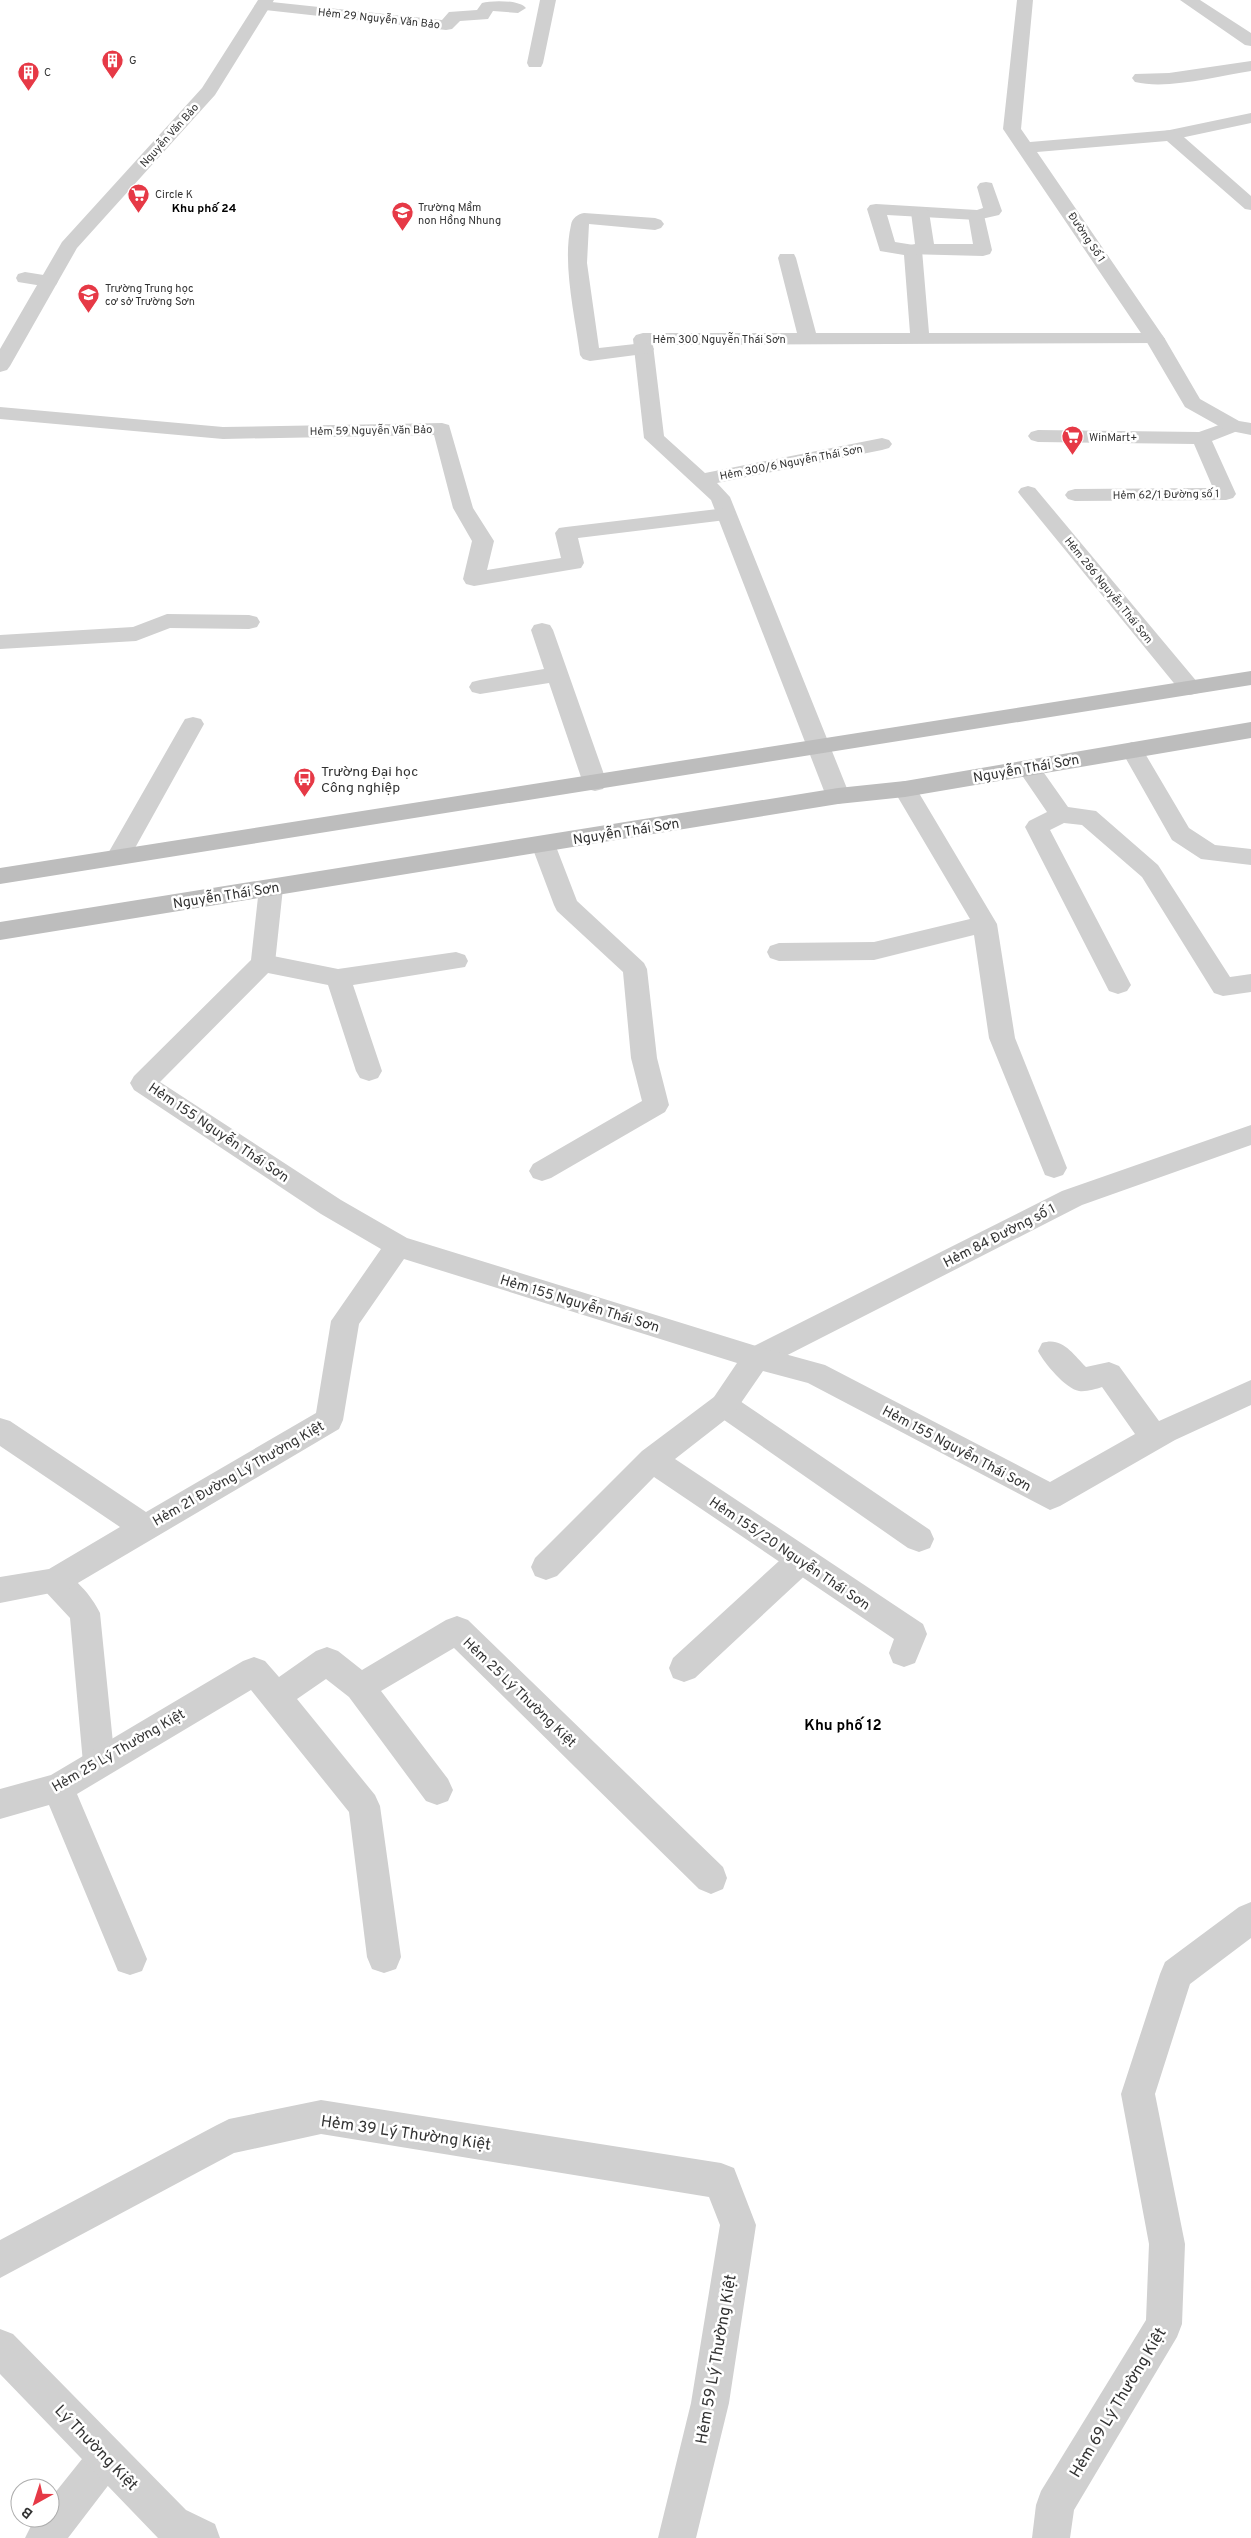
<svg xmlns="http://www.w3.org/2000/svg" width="1251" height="2538" font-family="Overpass,sans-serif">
  <rect width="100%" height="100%" fill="#fff"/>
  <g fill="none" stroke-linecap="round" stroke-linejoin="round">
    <path fill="#d0d0d0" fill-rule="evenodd" d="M 262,1 L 442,20 L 449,12 L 477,10 L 482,3 C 492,0 520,0 526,8 L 518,13 L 493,11 L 488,19 L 460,21 L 452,29 L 446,30 L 256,9 L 254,6 Z
      M 1251,61 L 1251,71 C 1217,76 1168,90 1135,82 L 1132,78 L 1135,74 L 1169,73 Z
      M 1251,113 L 1251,123 L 1171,140 L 1165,139 L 1162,135 L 1165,131 Z
      M 986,182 L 992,183 L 1002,211 L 999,215 L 977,220 L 887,215 L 895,242 L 920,246 L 922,250 L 929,333 L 1155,333 L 1162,335 L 1165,339 L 1162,343 L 653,345 L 664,436 L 705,473 L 882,438 L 889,440 L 892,444 L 889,448 L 882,450 L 717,483 L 730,497 L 850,796 L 846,802 L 838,804 L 830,802 L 826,796 L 711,500 L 644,438 L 633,339 L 636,335 L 643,333 L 797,333 L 778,258 L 780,254 L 794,254 L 796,258 L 816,333 L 910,333 L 904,255 L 880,251 L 867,209 L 870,205 L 876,204 L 977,210 L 983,208 L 977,187 L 980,183 Z
      M 25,272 L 56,277 L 58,281 L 56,285 L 49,287 L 18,282 L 16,278 L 18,274 Z
      M 1233,420 L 1240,422 L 1243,426 L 1240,430 L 1212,441 L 1236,494 L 1233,498 L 1226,500 L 1075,501 L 1068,499 L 1065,495 L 1068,491 L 1075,489 L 1213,488 L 1194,444 L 1038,442 L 1031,440 L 1028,436 L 1031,432 L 1038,430 L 1199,432 Z
      M 1028,486 L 1035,488 L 1198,683 L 1201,688 L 1198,693 L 1190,695 L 1182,693 L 1021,496 L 1018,492 L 1021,488 Z
      M 1132,742 L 1140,745 L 1189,828 L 1215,845 L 1251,849 L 1251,865 L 1201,859 L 1172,840 L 1121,750 L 1124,745 Z
      M 1029,760 L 1037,763 L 1068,807 L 1096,811 L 1158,865 L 1230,977 L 1251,974 L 1251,992 L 1223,996 L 1214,993 L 1142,877 L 1082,825 L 1064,823 L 1050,830 L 1131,985 L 1127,991 L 1118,994 L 1109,991 L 1025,827 L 1029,821 L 1047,812 L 1017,768 L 1021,763 Z
      M 905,781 L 913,783 L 997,924 L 1015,1038 L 1067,1168 L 1063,1175 L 1054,1178 L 1045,1175 L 989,1038 L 974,935 L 874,960 L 779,961 L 770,958 L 767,952 L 770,946 L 779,943 L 874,942 L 970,919 L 893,789 L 897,783 Z
      M 543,836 L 551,838 L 555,844 L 577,901 L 644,963 L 647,969 L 657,1058 L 669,1105 L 665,1112 L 551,1178 L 542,1181 L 533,1178 L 529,1171 L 533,1164 L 642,1101 L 631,1058 L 623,972 L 557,911 L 554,905 L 531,844 L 535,838 Z
      M 456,952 L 465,955 L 468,961 L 465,967 L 353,985 L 382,1071 L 378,1078 L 369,1081 L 360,1078 L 356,1071 L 328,985 L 263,972 L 254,969 L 251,963 L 254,957 L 263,954 L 338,969 Z
      M 1251,1125 L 1251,1145 L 1082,1205 L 766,1366 L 756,1370 L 746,1366 L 742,1358 L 746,1350 L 1062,1191 Z
      M 724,1393 L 734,1397 L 930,1530 L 934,1539 L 930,1548 L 919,1552 L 908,1548 L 714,1413 L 710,1405 L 714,1397 Z
      M 801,1547 L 812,1551 L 816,1560 L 812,1569 L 695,1678 L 684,1682 L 673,1678 L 669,1668 L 673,1658 L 790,1551 Z
      M 55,1568 C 73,1574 92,1596 100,1613 L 115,1763 L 110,1773 L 99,1778 L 88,1773 L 83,1763 L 70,1618 L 44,1590 L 40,1581 L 44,1572 Z
      M 1251,1902 L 1251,1938 L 1190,1984 L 1155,2094 L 1185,2244 L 1182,2324 L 1177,2337 L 1074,2510 L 1070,2538 L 1032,2538 L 1036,2505 L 1041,2491 L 1146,2320 L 1149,2244 L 1121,2094 L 1160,1974 L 1165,1962 L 1239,1907 Z
      M 107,2438 L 120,2444 L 126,2457 L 120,2470 L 68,2538 L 25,2538 L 35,2518 L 50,2518 L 50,2499 L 94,2444 Z"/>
    <path fill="#d0d0d0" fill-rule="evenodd" d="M 258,0 L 274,0 L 215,95 L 77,248 L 10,366 L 7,370 L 0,372 L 0,349 L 62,242 L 202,88 Z
      M 540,0 L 556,0 L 543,63 L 541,67 L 529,67 L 527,63 Z
      M 1017,0 L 1033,0 L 1021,129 L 1030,142 L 1171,130 L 1177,131 L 1251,196 L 1251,210 L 1245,209 L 1167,141 L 1037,152 L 1165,339 L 1200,399 L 1239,421 L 1251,423 L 1251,435 L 1226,430 L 1185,407 L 1145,339 L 1003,129 Z
      M 1180,0 L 1200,0 L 1251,33 L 1251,46 L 1245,45 Z
      M 920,207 L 926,208 L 929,212 L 934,244 L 973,244 L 968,215 L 971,211 L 983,211 L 992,250 L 990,254 L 983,256 L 906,254 L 904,250 L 906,246 L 915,244 L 911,212 L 914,208 Z
      M 584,213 L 655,218 L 661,220 L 664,224 L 661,228 L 655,230 L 589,224 L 587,263 L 599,348 L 644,343 L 651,345 L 654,349 L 651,353 L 590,361 L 583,359 L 580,355 C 575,316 562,263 571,225 C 572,218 578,214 584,213 Z
      M 0,407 L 223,427 L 442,423 L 449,425 L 473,508 L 494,541 L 487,570 L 561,558 L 555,533 L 559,528 L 566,527 L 726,508 L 733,510 L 736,514 L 733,518 L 726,520 L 578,538 L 584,563 L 581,568 L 474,586 L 466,584 L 463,579 L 472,541 L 453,508 L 434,435 L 223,439 L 0,419 Z
      M 167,614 L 249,615 L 257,617 L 260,622 L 257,627 L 249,629 L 170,628 L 136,641 L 0,649 L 0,635 L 133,627 Z
      M 542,623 L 550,625 L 553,630 L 607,783 L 603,789 L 595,791 L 587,789 L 583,783 L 549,683 L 480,694 L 472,692 L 469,687 L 472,682 L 480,680 L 544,669 L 531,630 L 534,625 Z
      M 193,717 L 201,719 L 204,724 L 130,857 L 126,863 L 118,865 L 110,863 L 106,857 L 182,724 L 185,719 Z
      M 271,880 L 280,882 L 283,888 L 275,963 L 272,969 L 160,1082 L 341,1200 L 407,1238 L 756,1346 L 825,1365 L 1050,1482 L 1135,1434 L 1102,1387 C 1096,1389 1086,1392 1079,1391 C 1066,1389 1044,1363 1038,1351 L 1042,1343 C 1062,1336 1073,1354 1086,1367 L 1109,1362 L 1119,1366 L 1159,1421 L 1251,1380 L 1251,1405 L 1175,1440 L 1060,1506 L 1050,1510 L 808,1383 L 763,1371 L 734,1413 L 675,1459 L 923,1624 L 927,1634 L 915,1663 L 904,1667 L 893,1663 L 889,1653 L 894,1639 L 654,1477 L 557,1576 L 546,1580 L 535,1576 L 531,1567 L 535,1558 L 642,1451 L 714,1397 L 737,1363 L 404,1259 L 359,1324 L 343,1420 L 339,1429 L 66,1590 L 0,1603 L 0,1577 L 49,1569 L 120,1527 L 0,1446 L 0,1418 L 10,1421 L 146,1512 L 316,1413 L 331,1321 L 381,1249 L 321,1214 L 134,1090 L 130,1083 L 134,1076 L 251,960 L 259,888 L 262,882 Z
      M 457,1616 L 468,1620 L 723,1867 L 727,1878 L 723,1889 L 711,1894 L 699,1889 L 454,1648 L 381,1691 L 448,1779 L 453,1790 L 448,1801 L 437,1805 L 426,1801 L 349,1697 L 326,1679 L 297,1699 L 375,1795 L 380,1806 L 401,1957 L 396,1969 L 384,1973 L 372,1969 L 367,1957 L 349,1812 L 251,1690 L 77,1794 L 147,1959 L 142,1971 L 130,1975 L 118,1971 L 49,1805 L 0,1819 L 0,1789 L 51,1775 L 243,1661 L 254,1657 L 265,1661 L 279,1677 L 316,1651 L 327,1647 L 338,1651 L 362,1670 L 446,1620 Z
      M 321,2100 L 721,2163 L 734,2168 L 756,2225 L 729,2403 L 696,2538 L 658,2538 L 691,2403 L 720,2225 L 709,2197 L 321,2134 L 234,2153 L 0,2278 L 0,2240 L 217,2125 L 229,2119 Z
      M 0,2329 L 13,2334 L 186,2510 L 215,2524 L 220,2538 L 158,2538 L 0,2374 Z"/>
    <path fill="#bdbdbd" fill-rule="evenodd" d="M 1251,671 L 1251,685 L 0,884 L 0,868 Z
      M 1251,722 L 1251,738 L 905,797 L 838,804 L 0,940 L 0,922 L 838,788 L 905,781 Z"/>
  </g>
  <defs>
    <symbol id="building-pin" viewBox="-11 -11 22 30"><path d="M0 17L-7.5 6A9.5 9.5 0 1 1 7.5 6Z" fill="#e63946" stroke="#fff"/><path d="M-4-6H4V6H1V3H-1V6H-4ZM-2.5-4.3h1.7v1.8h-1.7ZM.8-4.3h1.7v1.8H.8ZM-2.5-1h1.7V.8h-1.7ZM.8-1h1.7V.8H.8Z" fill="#fff"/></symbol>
    <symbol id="supermarket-pin" viewBox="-11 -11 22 30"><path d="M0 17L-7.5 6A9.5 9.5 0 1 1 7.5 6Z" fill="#e63946" stroke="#fff"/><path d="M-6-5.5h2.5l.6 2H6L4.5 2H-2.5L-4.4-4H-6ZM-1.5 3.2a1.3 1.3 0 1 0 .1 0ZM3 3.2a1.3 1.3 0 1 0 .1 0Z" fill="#fff"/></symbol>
    <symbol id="school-pin" viewBox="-11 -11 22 30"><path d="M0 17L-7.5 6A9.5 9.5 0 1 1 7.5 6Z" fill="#e63946" stroke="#fff"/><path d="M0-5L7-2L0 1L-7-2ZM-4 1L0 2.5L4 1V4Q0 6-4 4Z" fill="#fff"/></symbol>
    <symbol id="bus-pin" viewBox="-11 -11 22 30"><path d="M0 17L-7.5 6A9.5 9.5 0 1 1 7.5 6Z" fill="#e63946" stroke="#fff"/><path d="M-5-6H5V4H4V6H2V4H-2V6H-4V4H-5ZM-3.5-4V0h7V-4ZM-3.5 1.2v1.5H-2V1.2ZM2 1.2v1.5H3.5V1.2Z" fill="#fff"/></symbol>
  </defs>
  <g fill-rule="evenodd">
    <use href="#building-pin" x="100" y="48" width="25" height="34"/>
    <use href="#building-pin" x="16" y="60" width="25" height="34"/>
    <use href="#supermarket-pin" x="126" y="182" width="25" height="34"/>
    <use href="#school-pin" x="390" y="200" width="25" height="34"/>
    <use href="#school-pin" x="76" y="282" width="25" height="34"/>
    <use href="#supermarket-pin" x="1060" y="424" width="25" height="34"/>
    <use href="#bus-pin" x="292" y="766" width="25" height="34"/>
  </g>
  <g text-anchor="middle" stroke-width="5" stroke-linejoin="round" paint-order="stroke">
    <g font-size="11" fill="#333" stroke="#fff">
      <text transform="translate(379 18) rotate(6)" y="4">Hẻm 29 Nguyễn Văn Bảo</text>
      <text transform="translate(169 135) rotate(-48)" y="4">Nguyễn Văn Bảo</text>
      <text transform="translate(1087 237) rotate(56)" y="4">Đường Số 1</text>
      <text x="719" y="343">Hẻm 300 Nguyễn Thái Sơn</text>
      <text transform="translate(371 430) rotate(-1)" y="4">Hẻm 59 Nguyễn Văn Bảo</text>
      <text transform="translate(791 462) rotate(-11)" y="4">Hẻm 300/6 Nguyễn Thái Sơn</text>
      <text transform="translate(1166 494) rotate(-1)" y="4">Hẻm 62/1 Đường số 1</text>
      <text transform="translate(1109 590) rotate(51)" y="4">Hẻm 286 Nguyễn Thái Sơn</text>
    </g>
    <g font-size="11" fill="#333" stroke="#fff" text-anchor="start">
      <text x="129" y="64">G</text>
      <text x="44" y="76">C</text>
      <text x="155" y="198">Circle K</text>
      <text x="418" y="211">Trường Mầm<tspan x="418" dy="13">non Hồng Nhung</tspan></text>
      <text x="105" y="292">Trường Trung học<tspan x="105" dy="13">cơ sở Trường Sơn</tspan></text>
      <text x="1089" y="441">WinMart+</text>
    </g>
    <g font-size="12" font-weight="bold" fill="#000" stroke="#fff">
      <text x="204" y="212">Khu phố 24</text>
    </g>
    <g font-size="14" fill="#333" stroke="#fff">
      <text transform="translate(1026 768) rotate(-10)" y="5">Nguyễn Thái Sơn</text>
      <text transform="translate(626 831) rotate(-9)" y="5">Nguyễn Thái Sơn</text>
      <text transform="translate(226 895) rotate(-9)" y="5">Nguyễn Thái Sơn</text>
      <text transform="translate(219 1132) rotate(34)" y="5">Hẻm 155 Nguyễn Thái Sơn</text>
      <text transform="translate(999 1235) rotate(-27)" y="5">Hẻm 84 Đường số 1</text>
      <text transform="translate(580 1303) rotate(17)" y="5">Hẻm 155 Nguyễn Thái Sơn</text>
      <text transform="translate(957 1448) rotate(28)" y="5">Hẻm 155 Nguyễn Thái Sơn</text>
      <text transform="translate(238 1473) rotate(-30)" y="5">Hẻm 21 Đường Lý Thường Kiệt</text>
      <text transform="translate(790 1553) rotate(34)" y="5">Hẻm 155/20 Nguyễn Thái Sơn</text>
      <text transform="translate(520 1692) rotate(44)" y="5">Hẻm 25 Lý Thường Kiệt</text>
      <text transform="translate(118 1750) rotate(-30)" y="5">Hẻm 25 Lý Thường Kiệt</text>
    </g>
    <g font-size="14" fill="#333" stroke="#fff" text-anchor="start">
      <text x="321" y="776">Trường Đại học<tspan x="321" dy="16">Công nghiệp</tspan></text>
    </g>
    <g font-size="15" font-weight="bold" fill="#000" stroke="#fff">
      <text x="843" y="1730">Khu phố 12</text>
    </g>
    <g font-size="16" fill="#333" stroke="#fff">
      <text transform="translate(406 2132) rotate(8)" y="6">Hẻm 39 Lý Thường Kiệt</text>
      <text transform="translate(715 2359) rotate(-80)" y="6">Hẻm 59 Lý Thường Kiệt</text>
      <text transform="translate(1117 2402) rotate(-59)" y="6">Hẻm 69 Lý Thường Kiệt</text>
      <text transform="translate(97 2447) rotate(46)" y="6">Lý Thường Kiệt</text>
    </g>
  </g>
  <g transform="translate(35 2503) rotate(219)"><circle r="24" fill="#ffffff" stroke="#adadad"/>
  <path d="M0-4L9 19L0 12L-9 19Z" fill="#e63946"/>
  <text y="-8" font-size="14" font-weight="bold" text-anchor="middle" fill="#333333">B</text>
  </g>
</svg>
